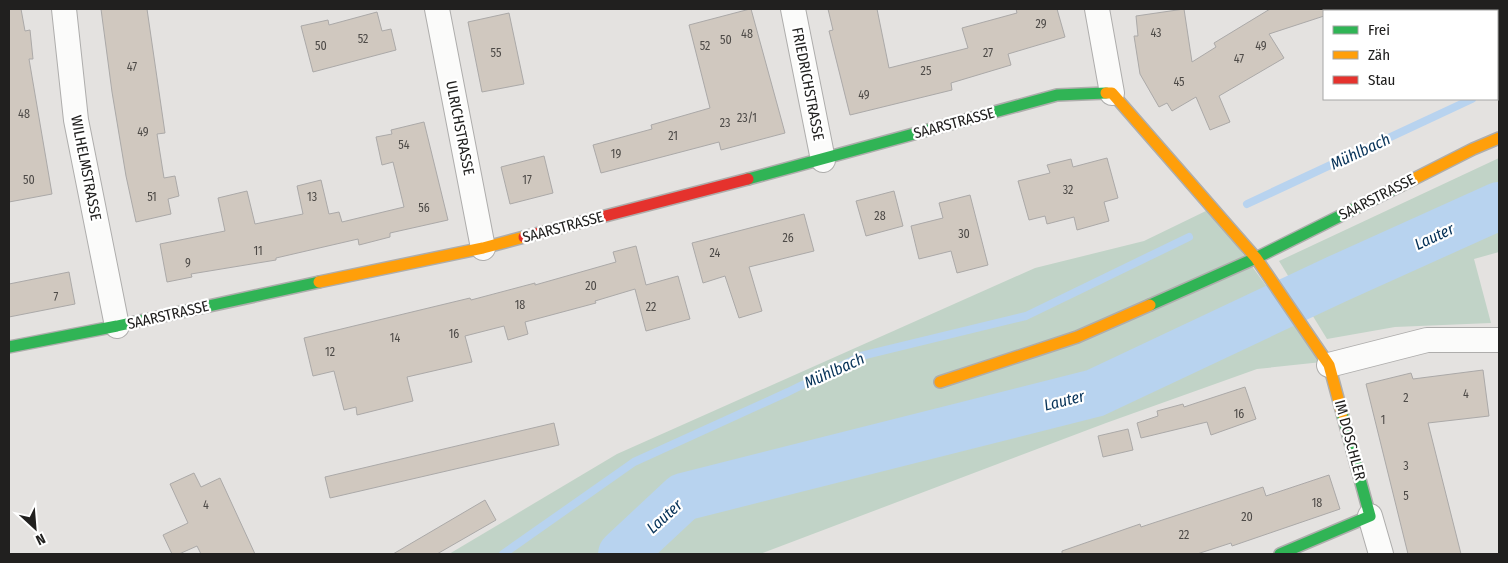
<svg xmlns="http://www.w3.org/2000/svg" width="1508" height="563" font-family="'Fira Sans Condensed',sans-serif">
  <rect width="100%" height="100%" fill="#e4e2e0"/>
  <path fill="#c1d3c7" d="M 1499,158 L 1499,252 L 1474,259 L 1491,323 L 1395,327 L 1327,339 L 1279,261 Z
    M 1210,209 L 1322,362 L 1257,369 L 1106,423 L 760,554 L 449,554 L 617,454 L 1035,268 L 1144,241 Z"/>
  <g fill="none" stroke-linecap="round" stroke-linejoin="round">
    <path stroke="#b8d3ef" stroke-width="8" d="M 1497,87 L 1499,84
      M 1247,204 L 1472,99
      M 503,554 L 634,462 L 788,392 L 861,356 L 1026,316 L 1189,237"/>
    <path stroke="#b8d3ef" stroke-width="48" d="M 622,554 L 683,497 L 1095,393 L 1337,279 L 1499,206"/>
  </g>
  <path fill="#d0c8bf" stroke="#aba9a8" d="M 9,9 L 21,9 L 25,31 L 30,30 L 33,59 L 29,59 L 52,194 L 9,202 Z
    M 101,9 L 147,9 L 165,133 L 157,134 L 164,178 L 175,176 L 179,196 L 168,199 L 171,214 L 136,222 L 126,176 L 112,92 Z
    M 750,9 L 751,9 L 785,133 L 721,150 L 719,142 L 601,173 L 593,145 L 652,129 L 651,125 L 710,108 L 689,25 Z
    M 828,9 L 877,9 L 889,68 L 968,48 L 962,28 L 1017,13 L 1016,9 L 1057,9 L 1065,37 L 1008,54 L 1011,65 L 951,83 L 952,90 L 850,115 L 829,31 L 833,30 Z
    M 1184,9 L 1192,62 L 1216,47 L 1214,43 L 1270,9 L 1332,9 L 1333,11 L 1324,11 L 1324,16 L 1269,34 L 1284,58 L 1219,96 L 1230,122 L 1210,130 L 1196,97 L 1172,111 L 1167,103 L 1159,107 L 1140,74 L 1134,36 L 1138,36 L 1136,16 Z
    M 377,12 L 382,31 L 391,29 L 396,50 L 313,72 L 301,26 L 328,20 L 329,25 Z
    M 509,13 L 524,84 L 482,92 L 468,22 Z
    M 424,122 L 448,220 L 390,233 L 390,237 L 359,245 L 358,239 L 276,258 L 276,260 L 191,274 L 192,277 L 167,282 L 160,244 L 225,231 L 218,198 L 247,191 L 255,224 L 303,214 L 297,186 L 321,180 L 329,214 L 339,212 L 342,222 L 404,207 L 393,162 L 382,165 L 376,137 L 392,134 L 391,130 Z
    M 544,156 L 553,193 L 510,204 L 501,167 Z
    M 1107,158 L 1118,198 L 1104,202 L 1109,221 L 1077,230 L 1074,217 L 1047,224 L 1045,216 L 1029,220 L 1018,181 L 1050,173 L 1047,165 L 1071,159 L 1073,167 Z
    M 894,191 L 903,226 L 866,236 L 856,201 Z
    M 970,195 L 988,265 L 957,273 L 951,251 L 919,259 L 911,226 L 943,218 L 939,203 Z
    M 804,214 L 814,251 L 749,267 L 762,311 L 739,318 L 725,276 L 703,283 L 692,243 Z
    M 636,246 L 646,285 L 678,276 L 690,319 L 646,331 L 635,289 L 595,301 L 596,303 L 525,322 L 528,334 L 508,340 L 504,326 L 465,336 L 472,362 L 407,377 L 413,401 L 357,415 L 356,407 L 344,410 L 334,371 L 313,376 L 304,338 L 470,298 L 471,300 L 535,283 L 535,285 L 616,262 L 613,252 Z
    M 69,272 L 75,304 L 9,317 L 9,284 Z
    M 1483,370 L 1489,416 L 1428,423 L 1461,554 L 1408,554 L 1366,384 L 1411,373 L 1413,379 Z
    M 1245,387 L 1256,419 L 1211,435 L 1207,422 L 1141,438 L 1137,423 L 1158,416 L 1157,411 L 1183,404 L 1184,407 Z
    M 554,423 L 559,445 L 330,498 L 325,477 Z
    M 1128,429 L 1133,450 L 1103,457 L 1098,436 Z
    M 194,473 L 201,487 L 220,478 L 255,554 L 201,554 L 197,546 L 179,554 L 172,554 L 163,535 L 188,523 L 170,484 Z
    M 1329,475 L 1340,509 L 1232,546 L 1231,543 L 1197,554 L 1062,554 L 1062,551 L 1140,524 L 1141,527 L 1263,487 L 1266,496 Z
    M 485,500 L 496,520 L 437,554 L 393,554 Z"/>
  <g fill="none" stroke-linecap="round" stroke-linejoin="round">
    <defs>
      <path id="street" d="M 64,9 L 76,120 L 117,326
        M 437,9 L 483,248
        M 793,9 L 823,160
        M 1097,9 L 1112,93
        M 1329,365 L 1427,340 L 1499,340
        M 1370,516 L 1381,554"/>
      <path id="fast" d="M 748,179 L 1057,95 L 1106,93
        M 1150,305 L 1256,258 L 1400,186
        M 9,347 L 117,326 L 319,282
        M 1280,554 L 1370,516 L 1342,413"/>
      <path id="slow" d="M 1106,93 L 1112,93 L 1256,258 L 1329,365 L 1342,413
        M 1400,186 L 1473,149 L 1499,138
        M 319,282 L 483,248 L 524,237
        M 940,382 L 1077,337 L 1150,305"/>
      <path id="jam" d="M 524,237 L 748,179"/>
    </defs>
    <use href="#street" stroke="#aeadac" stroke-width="26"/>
    <use href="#fast" stroke="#aeadac" stroke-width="14"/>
    <use href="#slow" stroke="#aeadac" stroke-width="14"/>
    <use href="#jam" stroke="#aeadac" stroke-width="14"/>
    <use href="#street" stroke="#fbfbfa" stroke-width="24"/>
    <use href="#fast" stroke="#30b455" stroke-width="11"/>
    <use href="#slow" stroke="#ff9f0a" stroke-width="11"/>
    <use href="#jam" stroke="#e5322d" stroke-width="11"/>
  </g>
  <g text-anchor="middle" stroke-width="4.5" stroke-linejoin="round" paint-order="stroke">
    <g font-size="12" fill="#4d4a47">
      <text x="1041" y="28">29</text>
      <text x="1156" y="37">43</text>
      <text x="747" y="38">48</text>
      <text x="363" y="43">52</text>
      <text x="726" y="44">50</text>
      <text x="321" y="50">50</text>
      <text x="705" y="50">52</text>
      <text x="1261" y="50">49</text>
      <text x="496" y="57">55</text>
      <text x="988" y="57">27</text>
      <text x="1239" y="63">47</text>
      <text x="132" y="71">47</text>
      <text x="926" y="75">25</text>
      <text x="1179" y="86">45</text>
      <text x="864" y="99">49</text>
      <text x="24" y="118">48</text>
      <text x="747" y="122">23/1</text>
      <text x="725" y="127">23</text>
      <text x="143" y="136">49</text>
      <text x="673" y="140">21</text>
      <text x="404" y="149">54</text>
      <text x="616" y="158">19</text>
      <text x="29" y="184">50</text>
      <text x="527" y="184">17</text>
      <text x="1068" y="194">32</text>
      <text x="152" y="201">51</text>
      <text x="312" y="201">13</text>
      <text x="424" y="212">56</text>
      <text x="880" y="220">28</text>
      <text x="964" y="238">30</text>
      <text x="788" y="242">26</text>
      <text x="258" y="255">11</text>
      <text x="715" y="257">24</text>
      <text x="188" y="267">9</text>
      <text x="591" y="290">20</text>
      <text x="56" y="301">7</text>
      <text x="520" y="309">18</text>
      <text x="651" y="311">22</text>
      <text x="454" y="338">16</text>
      <text x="395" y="342">14</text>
      <text x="330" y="356">12</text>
      <text x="1466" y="398">4</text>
      <text x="1406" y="402">2</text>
      <text x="1239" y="418">16</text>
      <text x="1383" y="424">1</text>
      <text x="1406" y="470">3</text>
      <text x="1406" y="500">5</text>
      <text x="1317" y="507">18</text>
      <text x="206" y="509">4</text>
      <text x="1247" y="521">20</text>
      <text x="1184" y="539">22</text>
    </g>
    <g font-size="15" fill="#21201f" stroke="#fff">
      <text transform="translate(808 84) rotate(79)" y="5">FRIEDRICHSTRASSE</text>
      <text transform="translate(954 123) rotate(-15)" y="5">SAARSTRASSE</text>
      <text transform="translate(460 128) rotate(79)" y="5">ULRICHSTRASSE</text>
      <text transform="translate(86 168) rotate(79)" y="5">WILHELMSTRASSE</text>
      <text transform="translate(1377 197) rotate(-27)" y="5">SAARSTRASSE</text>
      <text transform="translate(563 227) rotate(-15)" y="5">SAARSTRASSE</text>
      <text transform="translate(168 315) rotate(-13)" y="5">SAARSTRASSE</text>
      <text transform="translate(1350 440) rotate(75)" y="5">IM DOSCHLER</text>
    </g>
    <g font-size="16" font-style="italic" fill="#063258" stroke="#fff">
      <text transform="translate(1360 151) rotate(-25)" y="6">Mühlbach</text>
      <text transform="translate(1434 236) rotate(-25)" y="6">Lauter</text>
      <text transform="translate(834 370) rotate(-24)" y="6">Mühlbach</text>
      <text transform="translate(1064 400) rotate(-14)" y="6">Lauter</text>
      <text transform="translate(664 516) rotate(-42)" y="6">Lauter</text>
    </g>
  </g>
  <rect width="1508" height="563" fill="none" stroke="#21201f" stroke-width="20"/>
  <rect x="1323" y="10" width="175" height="90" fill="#ffffff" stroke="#a6a6a5"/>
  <rect x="1333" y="26" width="25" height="8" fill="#30b455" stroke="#a6a6a5"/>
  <text x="1368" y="35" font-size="15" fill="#21201f">Frei</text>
  <rect x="1333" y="51" width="25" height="8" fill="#ff9f0a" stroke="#a6a6a5"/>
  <text x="1368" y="60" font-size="15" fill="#21201f">Zäh</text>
  <rect x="1333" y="76" width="25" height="8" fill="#e5322d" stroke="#a6a6a5"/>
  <text x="1368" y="85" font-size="15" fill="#21201f">Stau</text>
  <g transform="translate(35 528) rotate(154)" stroke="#ffffff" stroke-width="4" paint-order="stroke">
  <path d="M0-4L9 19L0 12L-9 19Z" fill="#21201f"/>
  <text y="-8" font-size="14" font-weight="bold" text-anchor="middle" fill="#21201f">N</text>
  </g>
</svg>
